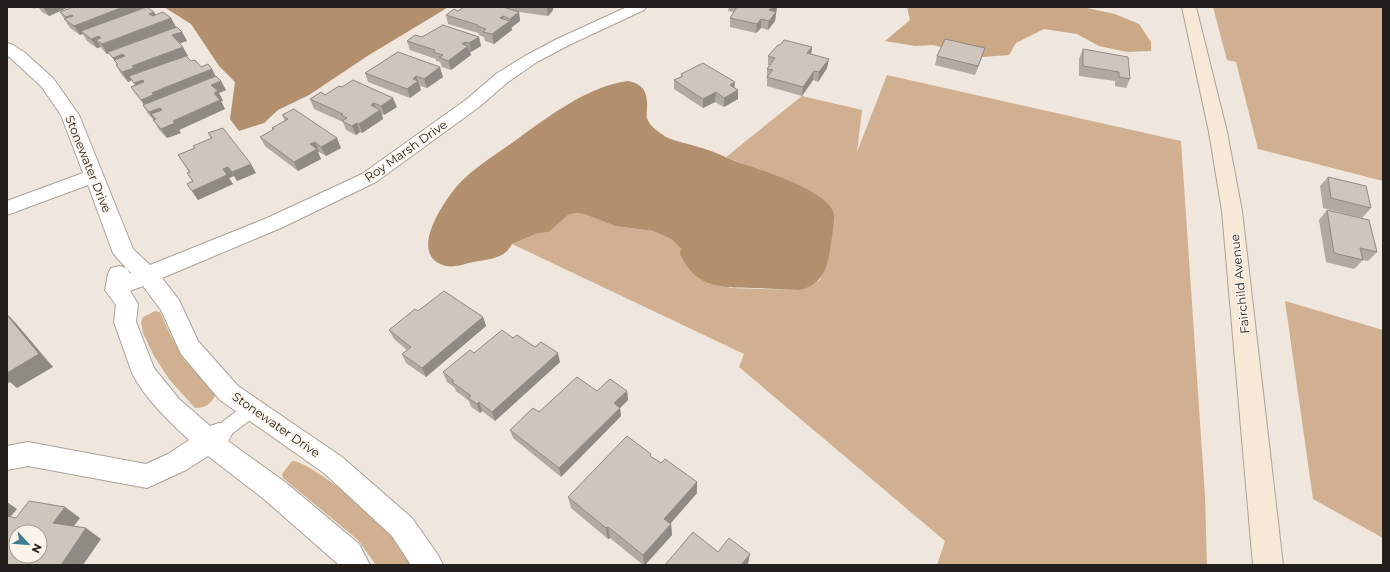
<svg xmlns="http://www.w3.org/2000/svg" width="1390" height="572" font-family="Montserrat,sans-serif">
  <rect width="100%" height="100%" fill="#efe6dd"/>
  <path fill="#d0b090" d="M 1213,7 L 1383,7 L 1383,181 L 1258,149 L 1236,62 L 1227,60 Z
    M 887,75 L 1181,141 L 1205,496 L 1207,565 L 937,565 L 945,541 L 739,367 L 744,354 L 512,244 L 536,234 L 549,232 L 568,215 L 576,213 L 584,214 L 615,226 L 653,231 L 671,239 L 730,288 L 800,290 L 820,280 L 827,265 L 832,234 L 829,205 C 799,180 761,172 726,157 L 802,96 L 862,110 L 857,152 Z
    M 1285,301 L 1383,330 L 1383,538 L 1313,499 Z
    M 155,311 L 160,312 L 170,334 L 185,361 L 213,388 L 216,393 C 212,404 205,408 195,408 L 169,379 L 154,356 L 143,333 L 141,322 L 143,317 Z
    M 292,461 C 308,460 373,514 387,528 C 397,539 406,553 415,565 L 376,565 L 358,540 L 283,478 L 282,474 Z"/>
  <path fill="#cca986" d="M 907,7 L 1082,7 L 1115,14 L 1139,24 L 1151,42 L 1151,51 L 1127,52 L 1099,46 L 1077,34 L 1044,29 L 1016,43 L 1009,55 L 982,57 L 933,45 L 915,46 L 885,41 L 910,20 Z"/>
  <path fill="#b2906e" d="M 164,7 L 442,7 L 447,8 L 369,55 L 309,95 L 278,110 L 264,123 L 239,131 L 230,119 L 235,82 L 219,66 L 191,24 Z
    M 628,81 C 644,84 648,93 647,109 C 647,112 646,116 647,118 C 649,126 660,133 666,137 C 676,142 688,143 698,147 C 711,150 723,156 735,161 C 757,169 829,190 834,214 C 835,220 830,252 828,260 C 825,276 816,286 800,290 C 784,290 769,288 753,288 C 719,287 696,288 680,254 L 681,248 L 671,239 L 653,231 L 615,226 L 584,214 L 576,213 L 568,215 L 549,232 L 536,234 L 512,244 C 506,257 492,259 479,261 C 469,262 457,268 446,266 C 407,256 442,204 457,186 C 471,170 492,157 509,145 C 543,121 586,86 628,81 Z"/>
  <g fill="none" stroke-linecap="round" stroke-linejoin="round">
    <defs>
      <path id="lane" d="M 252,402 L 258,404 L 260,409 L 258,414 L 225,439 L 219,441 L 213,439 L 211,434 L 213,429 L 246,404 Z"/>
      <path id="street" d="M 627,7 L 646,7 L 644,10 L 569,45 L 537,62 L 508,82 L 479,107 L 376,182 L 281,228 L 162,278 L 179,300 L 198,341 L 238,386 L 342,457 L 412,518 L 438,555 L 443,565 L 411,565 L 392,536 L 324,473 L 220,400 L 181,354 L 161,310 L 143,286 L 130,291 L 138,304 L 136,322 L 154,368 L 179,399 L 210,426 L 219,423 L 228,426 L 232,434 L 228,441 L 285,482 L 359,544 L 370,565 L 339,565 L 265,500 L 208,456 L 186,470 L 147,488 L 28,466 L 7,470 L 7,446 L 28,442 L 146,464 L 168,454 L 189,440 C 168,420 145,399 132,373 L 114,322 L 116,305 L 105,290 L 108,274 L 111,268 L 119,266 L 127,268 L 130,274 L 131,273 L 117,258 L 113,253 L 88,185 L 7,215 L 7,201 L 83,173 L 61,115 L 41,86 L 7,55 L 7,43 L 13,45 L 24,52 L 53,78 L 79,115 L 133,249 L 150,265 L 267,218 L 362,174 L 467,99 L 496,74 L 525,56 L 557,39 Z"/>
      <path id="secondary" d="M 1182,7 L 1196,7 L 1227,132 L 1242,211 L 1283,565 L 1253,565 L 1222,211 L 1209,132 Z"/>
    </defs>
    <use href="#lane" stroke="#aaa299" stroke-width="2"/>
    <use href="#street" stroke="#aaa299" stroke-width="2"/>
    <use href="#secondary" stroke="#aaa299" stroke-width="2"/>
    <use href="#lane" fill="#fff" fill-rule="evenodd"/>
    <use href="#street" fill="#fff" fill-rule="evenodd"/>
    <use href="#secondary" fill="#f7e8d8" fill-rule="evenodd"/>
  </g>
  <path fill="#b1a9a2" d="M 31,7 L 69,7 L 49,16 L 42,12 L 38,7 L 34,9 Z
    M 505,7 L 554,7 L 553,9 L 553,10 L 548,16 L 519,12 L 520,21 L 511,27 L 512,30 L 494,44 L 485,41 L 484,37 L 479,35 L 478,33 L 448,24 L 446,15 L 458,11 L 505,8 Z
    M 729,7 L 777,7 L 775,21 L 768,30 L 761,28 L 756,33 L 730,27 L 730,18 L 734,12 L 728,11 Z
    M 142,9 L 154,12 L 156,15 L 171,18 L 176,27 L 150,37 L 182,32 L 187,41 L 180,43 L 188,56 L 187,56 L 191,61 L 201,67 L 212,69 L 215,76 L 226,90 L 219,93 L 223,101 L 221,101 L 225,109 L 179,130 L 181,133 L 167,138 L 159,130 L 154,120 L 148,114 L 143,105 L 144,105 L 131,87 L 135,85 L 132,80 L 128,82 L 121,74 L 116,65 L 117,64 L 109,53 L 107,54 L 102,49 L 101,47 L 97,48 L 87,41 L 83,34 L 80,35 L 70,28 L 60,12 Z
    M 422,37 L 479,37 L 481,46 L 471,52 L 470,52 L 471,55 L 451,70 L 442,67 L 440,62 L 436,61 L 436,59 L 410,50 L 407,41 Z
    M 780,45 L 812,47 L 811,54 L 827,68 L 818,82 L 813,80 L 802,96 L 767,86 L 767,69 L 769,66 L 768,65 L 768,56 Z
    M 985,48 L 975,75 L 935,65 L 937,56 Z
    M 1083,49 L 1130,79 L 1126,88 L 1115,86 L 1115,81 L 1079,76 L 1079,59 Z
    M 365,73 L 443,77 L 427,88 L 420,86 L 421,90 L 410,98 L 368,82 Z
    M 681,74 L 735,88 L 738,90 L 738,99 L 724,107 L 715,102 L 703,108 L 674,89 L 674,80 L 681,77 Z
    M 325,95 L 397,107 L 384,115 L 382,114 L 383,119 L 362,133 L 360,132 L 356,135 L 346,130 L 343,122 L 314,109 L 310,99 Z
    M 282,115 L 341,148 L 326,156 L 319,152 L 318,152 L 321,159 L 298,171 L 265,146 L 260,137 L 273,130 L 272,128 L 285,121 Z
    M 208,133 L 256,173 L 237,181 L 234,176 L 229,178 L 233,184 L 198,200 L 187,184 L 192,181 L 187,173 L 189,172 L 178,155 L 194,148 L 211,139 Z
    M 1328,177 L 1371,208 L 1362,218 L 1323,208 L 1320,186 Z
    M 1327,210 L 1377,252 L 1368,261 L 1363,260 L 1354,269 L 1326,262 L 1319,220 Z
    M 483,317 L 486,326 L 426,377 L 406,363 L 402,354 L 407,350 L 394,339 L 389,330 Z
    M 513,338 L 535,347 L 560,362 L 495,421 L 482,411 L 480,413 L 471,407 L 469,401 L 456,391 L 454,387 L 447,382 L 443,372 L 474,353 Z
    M 597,391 L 627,391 L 628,400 L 620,408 L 621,416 L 561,477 L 513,438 L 510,430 L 539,412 Z
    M 652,457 L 661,463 L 697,482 L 697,493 L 670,523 L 671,524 L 672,535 L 645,565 L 643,565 L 610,538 L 608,539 L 571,508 L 568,497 Z"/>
  <path fill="#908a84" d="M 43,7 L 69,7 L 49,16 Z
    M 123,7 L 141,7 L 143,10 L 81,31 L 83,34 L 80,35 L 74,26 Z
    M 547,7 L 554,7 L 553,9 L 553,10 L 548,16 Z
    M 773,7 L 777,7 L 775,21 L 768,30 L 769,10 Z
    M 154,12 L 159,21 L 149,14 Z
    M 519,12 L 520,21 L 511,28 L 510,19 Z
    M 71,15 L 77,24 L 70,23 L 66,17 Z
    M 503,16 L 505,25 L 510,21 L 512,30 L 494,44 L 492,34 L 500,18 Z
    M 171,18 L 176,27 L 107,54 L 102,44 L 96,40 L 101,47 L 97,48 L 91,39 L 99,36 L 104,44 Z
    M 761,19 L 761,28 L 756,33 L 757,24 Z
    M 182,32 L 187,41 L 177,44 L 172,35 Z
    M 479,37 L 481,46 L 471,52 L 469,43 Z
    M 465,42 L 466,48 L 468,46 L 471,55 L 451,70 L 448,61 L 462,44 Z
    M 183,47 L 188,56 L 139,75 L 129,76 L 132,80 L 128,82 L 122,72 L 132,66 Z
    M 812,47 L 811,56 L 807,53 Z
    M 985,48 L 982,57 L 975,75 L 978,66 Z
    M 123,54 L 129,63 L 119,67 L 113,58 Z
    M 829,59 L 827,68 L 818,82 L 819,72 Z
    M 440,67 L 443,77 L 427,88 L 424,79 Z
    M 212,69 L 217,79 L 147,109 L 141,100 L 152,93 L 166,87 Z
    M 814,71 L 813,80 L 802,96 L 803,87 Z
    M 416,76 L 421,90 L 410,98 L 407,89 L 413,79 Z
    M 143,80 L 148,89 L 140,92 L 134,83 Z
    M 221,81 L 226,90 L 219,93 L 223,101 L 221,101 L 225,109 L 179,130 L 181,133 L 167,138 L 161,129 L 173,121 L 211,85 Z
    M 735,82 L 734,92 L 730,85 Z
    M 738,90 L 738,99 L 724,107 L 724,98 Z
    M 716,92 L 715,102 L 703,108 L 703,99 Z
    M 393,98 L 397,107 L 384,115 L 381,106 Z
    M 374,103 L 377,112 L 380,110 L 383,119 L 362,133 L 359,124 L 371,105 Z
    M 160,108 L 166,117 L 151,114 L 156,121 L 155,122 L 149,112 Z
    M 357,123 L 360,132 L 356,135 L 352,126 Z
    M 337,138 L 341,148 L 326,156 L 321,147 Z
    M 315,142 L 319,152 L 318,152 L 321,159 L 298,171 L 294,162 L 310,144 Z
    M 251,164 L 256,173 L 237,181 L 232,172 Z
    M 228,167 L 234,176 L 229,178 L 233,184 L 198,200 L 192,191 L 223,169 Z
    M 7,314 L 14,321 L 53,367 L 17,388 L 10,382 L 7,384 Z
    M 483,317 L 486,326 L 426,377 L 422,368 Z
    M 558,353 L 560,362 L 495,421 L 492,412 Z
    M 627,391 L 628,400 L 620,408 L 621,416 L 561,477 L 559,468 L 614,403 Z
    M 479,402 L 482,411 L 480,413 L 477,404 Z
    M 697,482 L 697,493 L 665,530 L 664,519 Z
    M 7,502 L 17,509 L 7,521 Z
    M 65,507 L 80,518 L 68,534 L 53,523 Z
    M 671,524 L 672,535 L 645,565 L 644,565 L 643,555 Z
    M 608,527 L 610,538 L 608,539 L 606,528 Z
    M 86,528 L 101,539 L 83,565 L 61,565 Z
    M 750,554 L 748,564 L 748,565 L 741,565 Z"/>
  <path fill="#cec5bc" stroke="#908a84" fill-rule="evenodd" d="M 73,7 L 123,7 L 74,26 L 64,19 L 73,16 L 71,15 L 66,17 L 60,12 Z
    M 147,7 L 154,12 L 149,14 L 153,16 L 163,12 L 171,18 L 102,44 L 96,40 L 101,38 L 99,36 L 91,39 L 81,31 Z
    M 464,7 L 503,7 L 519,12 L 510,19 L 503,16 L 500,18 L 510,21 L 492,34 L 483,32 L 486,29 L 477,26 L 478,25 L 446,15 L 454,9 L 458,11 Z
    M 737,7 L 773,7 L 769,10 L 776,12 L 769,21 L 761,19 L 757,24 L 730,18 Z
    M 443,25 L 479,37 L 469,43 L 465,42 L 462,44 L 468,46 L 448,61 L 439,57 L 443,55 L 433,52 L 435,50 L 407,41 L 415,35 L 422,37 Z
    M 177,27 L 182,32 L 172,35 L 183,47 L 132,66 L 134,68 L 122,72 L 116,65 L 118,64 L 114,60 L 125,56 L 123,54 L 113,58 L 108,52 Z
    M 945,39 L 985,48 L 978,66 L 937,56 Z
    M 784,40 L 812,47 L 807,53 L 829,59 L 819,72 L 814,71 L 803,87 L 767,77 L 773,70 L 767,69 L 775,58 L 768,56 L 778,45 L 780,45 Z
    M 1083,49 L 1128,57 L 1130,79 L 1119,77 L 1119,72 L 1083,66 Z
    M 398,52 L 440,67 L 424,79 L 416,76 L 413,79 L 418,81 L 407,89 L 365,73 Z
    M 186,56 L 191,61 L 195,60 L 201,67 L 208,64 L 212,69 L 166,87 L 152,93 L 153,95 L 141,100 L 131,87 L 144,82 L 143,80 L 134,83 L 129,76 Z
    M 703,63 L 735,82 L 730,85 L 738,90 L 724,98 L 716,92 L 703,99 L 674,80 L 683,76 L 681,74 Z
    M 216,76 L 221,81 L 211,85 L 218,91 L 214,93 L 220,100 L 173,121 L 175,123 L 161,129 L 153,120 L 156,119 L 151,114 L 162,110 L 160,108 L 149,112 L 143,105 Z
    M 353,80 L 393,98 L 381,106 L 374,103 L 371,105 L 380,110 L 359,124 L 357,123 L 352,126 L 342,121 L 347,118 L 341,115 L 343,114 L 310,99 L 321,92 L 325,95 L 339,86 L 342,87 Z
    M 294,109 L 337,138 L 321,147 L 315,142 L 310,144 L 317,149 L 294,162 L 260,137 L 274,129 L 272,128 L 288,119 L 282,115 Z
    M 223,128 L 251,164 L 232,172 L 228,167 L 223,169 L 227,175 L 192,191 L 187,184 L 193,181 L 187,173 L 190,172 L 178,155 L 195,148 L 193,146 L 212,138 L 208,133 Z
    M 1328,177 L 1366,186 L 1371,208 L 1331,198 Z
    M 1327,210 L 1369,220 L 1377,252 L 1360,248 L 1363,260 L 1334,253 Z
    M 444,291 L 483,317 L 422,368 L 402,354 L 411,347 L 389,330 L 415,309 L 418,311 Z
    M 7,315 L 39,354 L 7,373 Z
    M 502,330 L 513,338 L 517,335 L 535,347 L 541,342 L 558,353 L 492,412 L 479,402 L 477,404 L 468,398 L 471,396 L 452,382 L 454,381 L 443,372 L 470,350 L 474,353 Z
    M 577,377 L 597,391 L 610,379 L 627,391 L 614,403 L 620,408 L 559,468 L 510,430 L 533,408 L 539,412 Z
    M 627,436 L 651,454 L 650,456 L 661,463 L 665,459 L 697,482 L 664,519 L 671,524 L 643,555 L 608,527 L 606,528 L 568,497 Z
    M 29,501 L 65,507 L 53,523 L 86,528 L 61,565 L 7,565 L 7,516 L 16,518 ZM 16,532 L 40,532 L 40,556 L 16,556 Z
    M 693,532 L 718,552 L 729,538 L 750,554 L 741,565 L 665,565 Z"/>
  <g text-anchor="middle" stroke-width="3" stroke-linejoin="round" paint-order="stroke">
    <g font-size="12" fill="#221f1c" stroke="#fcf3ea">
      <text transform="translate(406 151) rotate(-35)" y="4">Roy Marsh Drive</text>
      <text transform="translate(88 164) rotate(68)" y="4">Stonewater Drive</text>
      <text transform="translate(1240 284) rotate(-96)" y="4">Fairchild Avenue</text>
      <text transform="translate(276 425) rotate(35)" y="4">Stonewater Drive</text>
    </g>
  </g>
  <rect width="1390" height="572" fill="none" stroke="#221f1c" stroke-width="16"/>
  <g transform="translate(28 544) rotate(116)"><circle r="19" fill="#fcf3ea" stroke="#a59e98"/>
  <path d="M0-3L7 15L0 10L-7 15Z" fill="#3d7f90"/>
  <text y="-6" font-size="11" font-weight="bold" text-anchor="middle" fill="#221f1c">N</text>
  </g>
</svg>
